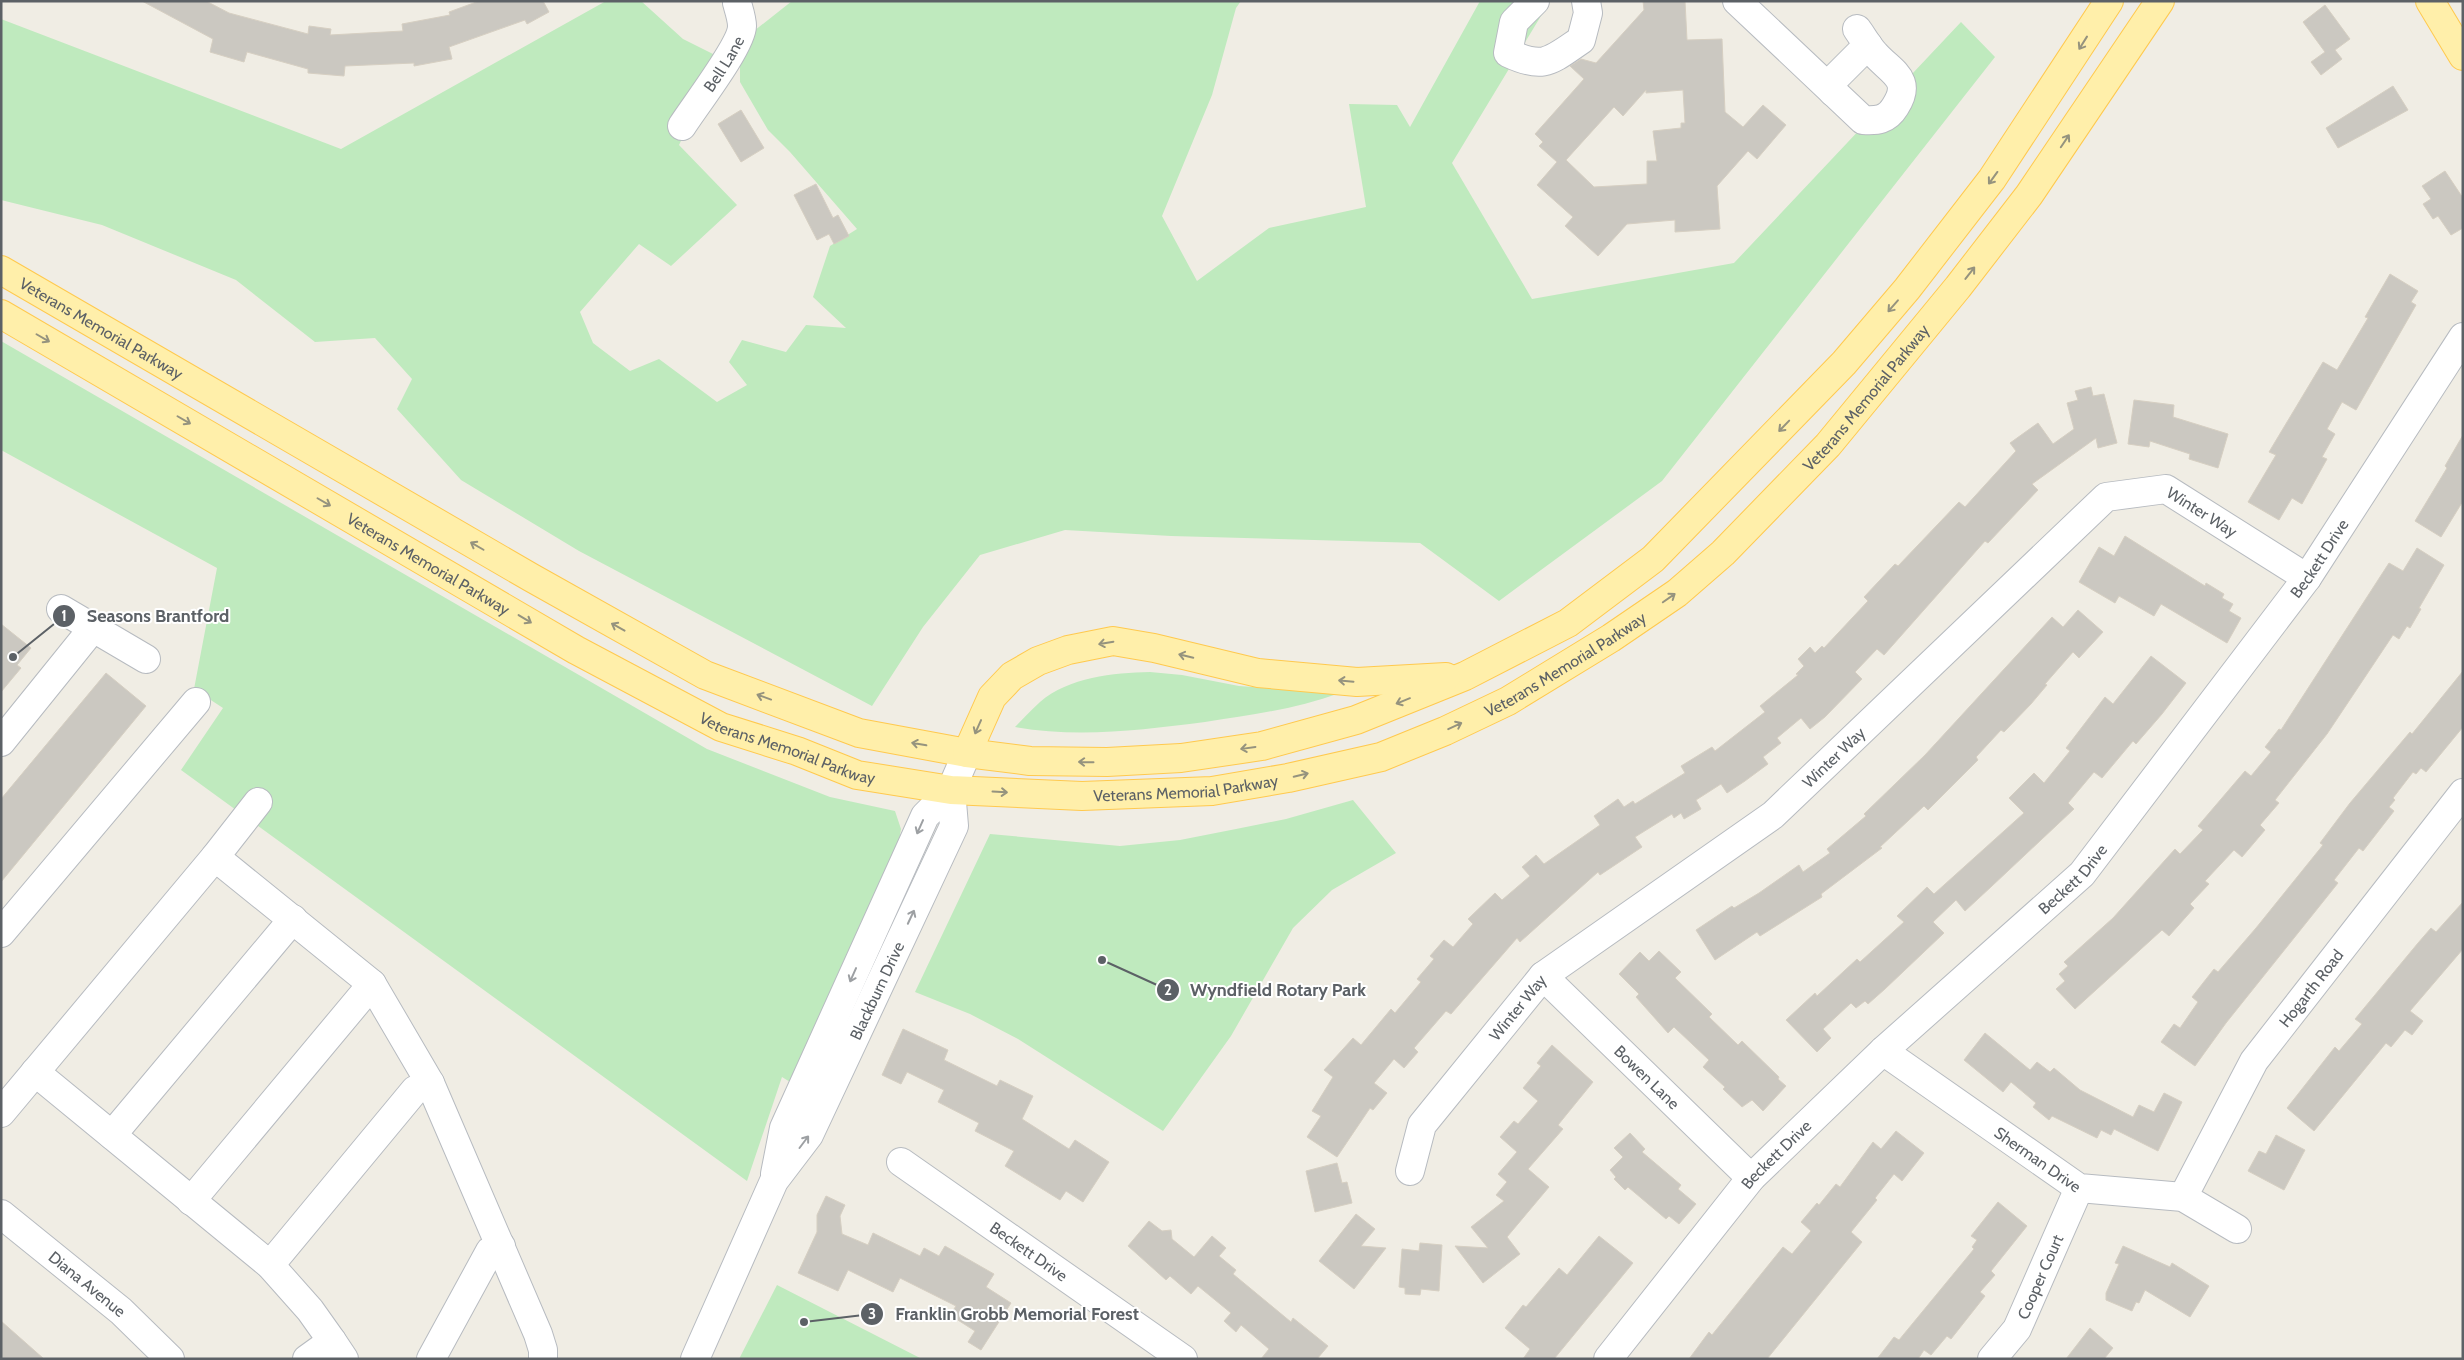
<svg xmlns="http://www.w3.org/2000/svg" width="2464" height="1360" font-family="Cabin,sans-serif">
  <rect width="100%" height="100%" fill="#f0ede4"/>
  <path fill="#bfeabe" d="M 606,1 L 641,1 L 683,39 L 721,58 L 679,145 L 737,205 L 671,266 L 639,244 L 580,312 L 593,343 L 630,371 L 659,359 L 717,402 L 747,385 L 729,362 L 742,340 L 786,352 L 806,325 L 846,328 L 813,297 L 830,246 L 857,229 L 790,152 L 768,130 L 740,82 L 740,42 L 792,1 L 1241,1 L 1236,8 L 1212,95 L 1162,216 L 1197,281 L 1269,228 L 1366,207 L 1349,104 L 1397,105 L 1410,127 L 1480,1 L 1550,1 L 1452,163 L 1532,299 L 1734,263 L 1961,22 L 1995,57 L 1662,481 L 1499,601 L 1420,543 L 1171,536 L 1065,530 L 980,555 L 923,627 L 872,706 L 579,551 L 461,480 L 397,409 L 412,379 L 375,338 L 315,342 L 236,280 L 102,225 L 1,200 L 1,19 L 341,149 Z
    M 1,341 L 707,749 L 830,797 L 895,811 L 901,829 L 897,852 L 795,1085 L 782,1077 L 747,1181 L 181,770 L 223,708 L 194,689 L 217,568 L 1,450 Z
    M 1150,672 L 1182,675 L 1239,686 L 1340,693 C 1296,709 1251,715 1205,722 C 1142,730 1078,738 1015,727 C 1023,719 1031,710 1040,702 C 1069,677 1113,673 1150,672 Z
    M 1353,800 L 1396,853 L 1332,890 L 1293,928 L 1231,1036 L 1163,1131 L 1018,1039 L 970,1014 L 915,992 L 990,834 L 1120,846 L 1180,840 L 1236,829 L 1286,819 Z
    M 777,1285 L 922,1359 L 739,1359 Z"/>
  <path fill="#cbc8c1" stroke="#d6cfc2" fill-rule="evenodd" d="M 142,1 L 206,1 L 229,13 L 308,34 L 309,26 L 331,29 L 330,35 L 403,31 L 402,24 L 450,15 L 449,12 L 479,1 L 543,1 L 549,12 L 527,24 L 525,20 L 449,47 L 452,59 L 414,66 L 414,63 L 345,66 L 344,76 L 308,73 L 308,69 L 247,52 L 244,62 L 210,52 L 213,39 Z
    M 1643,1 L 1685,1 L 1687,40 L 1722,39 L 1725,112 L 1743,127 L 1763,105 L 1786,125 L 1757,159 L 1748,151 L 1717,186 L 1720,229 L 1675,232 L 1675,220 L 1627,224 L 1598,256 L 1565,226 L 1573,217 L 1537,185 L 1557,162 L 1539,146 L 1543,142 L 1535,134 L 1584,79 L 1570,66 L 1581,59 L 1596,63 L 1644,10 ZM 1646,90 L 1646,93 L 1683,90 L 1685,123 L 1681,123 L 1681,128 L 1653,131 L 1657,161 L 1647,161 L 1647,184 L 1594,187 L 1566,160 L 1614,107 L 1623,116 Z
    M 2325,5 L 2350,39 L 2335,50 L 2342,59 L 2321,75 L 2311,62 L 2325,52 L 2303,22 Z
    M 2393,86 L 2408,110 L 2338,148 L 2326,128 Z
    M 741,110 L 764,148 L 741,162 L 718,124 Z
    M 2445,171 L 2463,198 L 2463,228 L 2451,235 L 2438,216 L 2433,219 L 2423,204 L 2431,199 L 2422,186 Z
    M 816,184 L 833,218 L 838,215 L 849,236 L 834,244 L 829,234 L 817,240 L 794,195 Z
    M 2390,274 L 2418,291 L 2411,302 L 2416,305 L 2356,410 L 2342,402 L 2327,429 L 2335,434 L 2322,457 L 2327,459 L 2302,504 L 2292,498 L 2279,520 L 2248,502 L 2276,455 L 2269,452 L 2323,362 L 2337,370 L 2368,318 L 2365,317 Z
    M 2091,387 L 2093,396 L 2104,394 L 2117,443 L 2098,448 L 2096,438 L 2032,484 L 2038,490 L 1988,543 L 1985,541 L 1884,655 L 1877,649 L 1855,672 L 1862,679 L 1825,717 L 1810,729 L 1801,718 L 1777,738 L 1781,743 L 1763,757 L 1768,764 L 1745,781 L 1727,793 L 1721,784 L 1696,800 L 1701,809 L 1684,819 L 1681,813 L 1674,818 L 1672,814 L 1635,837 L 1642,847 L 1600,875 L 1598,872 L 1520,942 L 1517,938 L 1451,1014 L 1446,1011 L 1414,1048 L 1418,1052 L 1404,1068 L 1394,1059 L 1374,1083 L 1387,1093 L 1373,1110 L 1370,1108 L 1337,1157 L 1307,1137 L 1321,1116 L 1312,1111 L 1333,1077 L 1324,1070 L 1353,1038 L 1361,1045 L 1391,1009 L 1395,1013 L 1421,982 L 1417,979 L 1434,959 L 1430,956 L 1444,940 L 1453,947 L 1473,924 L 1468,919 L 1495,893 L 1502,900 L 1530,876 L 1522,867 L 1536,855 L 1544,864 L 1600,825 L 1594,816 L 1618,799 L 1624,807 L 1633,801 L 1635,804 L 1685,773 L 1681,766 L 1712,747 L 1715,751 L 1765,712 L 1760,706 L 1798,675 L 1796,674 L 1804,666 L 1798,659 L 1810,647 L 1815,653 L 1822,646 L 1824,648 L 1868,601 L 1864,597 L 1895,564 L 1898,566 L 1959,502 L 1965,507 L 2016,451 L 2010,443 L 2038,423 L 2053,444 L 2074,429 L 2067,403 L 2078,400 L 2075,391 Z
    M 2134,400 L 2174,405 L 2173,417 L 2228,434 L 2218,468 L 2189,459 L 2190,454 L 2150,441 L 2149,447 L 2128,444 Z
    M 2463,435 L 2463,501 L 2441,537 L 2415,521 L 2447,468 L 2445,466 Z
    M 2125,536 L 2205,586 L 2206,583 L 2224,594 L 2222,598 L 2233,604 L 2229,611 L 2241,618 L 2227,643 L 2161,604 L 2154,616 L 2119,596 L 2115,603 L 2079,582 L 2099,547 L 2114,556 Z
    M 2417,548 L 2444,565 L 2419,608 L 2421,609 L 2410,628 L 2407,626 L 2399,639 L 2393,635 L 2327,734 L 2275,800 L 2279,803 L 2260,825 L 2265,830 L 2242,857 L 2234,850 L 2205,881 L 2209,884 L 2190,904 L 2194,908 L 2169,936 L 2162,930 L 2075,1009 L 2056,989 L 2065,981 L 2059,974 L 2068,966 L 2064,962 L 2113,918 L 2175,849 L 2180,854 L 2203,830 L 2198,826 L 2245,771 L 2251,776 L 2271,752 L 2265,747 L 2279,729 L 2281,730 L 2389,563 L 2403,571 Z
    M 2078,610 L 2103,632 L 2079,658 L 2073,652 L 2045,684 L 2047,685 L 2031,704 L 2004,732 L 2001,730 L 1976,757 L 1978,760 L 1928,810 L 1924,806 L 1880,847 L 1882,848 L 1821,894 L 1822,897 L 1760,936 L 1757,932 L 1715,960 L 1696,930 L 1732,906 L 1734,908 L 1759,893 L 1799,865 L 1803,872 L 1830,853 L 1827,849 L 1866,816 L 1864,814 L 1925,755 L 2052,617 L 2063,627 Z
    M 1,624 L 31,648 L 17,665 L 21,668 L 1,692 Z
    M 2151,656 L 2186,683 L 2162,714 L 2136,744 L 2133,741 L 2102,778 L 2094,772 L 2068,803 L 2074,809 L 1992,886 L 1965,911 L 1956,900 L 1933,922 L 1944,933 L 1885,989 L 1868,1004 L 1865,1001 L 1856,1008 L 1851,1003 L 1823,1029 L 1831,1038 L 1817,1052 L 1786,1020 L 1815,993 L 1817,996 L 1857,959 L 1860,962 L 1904,922 L 1897,916 L 1927,887 L 1934,894 L 2024,813 L 2009,798 L 2034,773 L 2044,783 L 2070,751 L 2066,748 L 2105,697 L 2113,704 Z
    M 2463,671 L 2463,727 L 2426,772 L 2421,768 L 2416,774 L 2413,772 L 2393,798 L 2395,800 L 2389,807 L 2394,811 L 2363,851 L 2359,848 L 2334,880 L 2338,883 L 2226,1023 L 2195,1066 L 2161,1042 L 2174,1024 L 2180,1028 L 2198,1002 L 2192,997 L 2214,969 L 2218,972 L 2256,928 L 2323,845 L 2320,843 L 2350,803 L 2410,732 L 2412,734 Z
    M 106,673 L 146,706 L 1,882 L 1,799 Z
    M 2463,902 L 2463,949 L 2410,1011 L 2423,1021 L 2412,1035 L 2405,1030 L 2391,1047 L 2386,1043 L 2314,1131 L 2287,1108 L 2335,1047 L 2339,1051 L 2362,1024 L 2355,1019 L 2418,943 L 2431,928 L 2436,932 Z
    M 1659,951 L 1681,972 L 1675,978 L 1712,1014 L 1709,1017 L 1738,1045 L 1742,1041 L 1779,1077 L 1778,1079 L 1786,1086 L 1763,1111 L 1752,1100 L 1742,1107 L 1723,1089 L 1725,1087 L 1703,1067 L 1709,1060 L 1674,1027 L 1668,1033 L 1636,997 L 1639,994 L 1619,974 L 1640,952 L 1649,961 Z
    M 903,1029 L 948,1050 L 944,1060 L 997,1086 L 1000,1080 L 1033,1096 L 1022,1119 L 1069,1149 L 1075,1140 L 1109,1162 L 1083,1202 L 1066,1191 L 1060,1200 L 1005,1166 L 1014,1151 L 975,1131 L 979,1123 L 938,1102 L 944,1090 L 907,1072 L 901,1084 L 882,1075 Z
    M 1985,1033 L 2030,1070 L 2037,1062 L 2050,1072 L 2054,1068 L 2080,1090 L 2133,1117 L 2139,1105 L 2154,1112 L 2164,1093 L 2182,1102 L 2158,1151 L 2114,1129 L 2111,1135 L 2101,1130 L 2097,1138 L 2052,1116 L 2049,1120 L 2033,1107 L 2036,1103 L 2011,1082 L 2003,1092 L 1964,1060 Z
    M 1552,1045 L 1593,1082 L 1558,1125 L 1563,1129 L 1528,1169 L 1549,1187 L 1507,1237 L 1520,1254 L 1483,1283 L 1455,1246 L 1488,1248 L 1471,1227 L 1504,1201 L 1496,1195 L 1507,1182 L 1498,1174 L 1517,1152 L 1500,1137 L 1514,1121 L 1518,1124 L 1538,1101 L 1523,1088 L 1541,1066 L 1537,1063 Z
    M 1896,1131 L 1924,1153 L 1902,1181 L 1894,1174 L 1875,1198 L 1877,1200 L 1851,1232 L 1862,1242 L 1767,1359 L 1689,1359 L 1709,1332 L 1712,1335 L 1783,1247 L 1792,1254 L 1811,1231 L 1801,1222 L 1817,1203 L 1819,1205 L 1836,1184 L 1840,1187 L 1873,1142 L 1881,1149 Z
    M 1630,1133 L 1645,1149 L 1642,1152 L 1681,1185 L 1678,1189 L 1696,1204 L 1679,1224 L 1669,1216 L 1666,1219 L 1628,1187 L 1625,1190 L 1614,1179 L 1616,1177 L 1610,1170 L 1623,1157 L 1614,1148 Z
    M 2276,1135 L 2305,1150 L 2284,1190 L 2248,1171 L 2259,1151 L 2266,1154 Z
    M 1337,1163 L 1342,1183 L 1347,1182 L 1352,1203 L 1315,1212 L 1306,1171 Z
    M 826,1196 L 845,1205 L 840,1216 L 842,1234 L 868,1245 L 873,1233 L 920,1256 L 924,1248 L 939,1256 L 945,1246 L 994,1274 L 986,1287 L 1011,1303 L 981,1350 L 968,1342 L 975,1331 L 950,1315 L 956,1306 L 900,1278 L 893,1292 L 848,1270 L 838,1291 L 798,1273 L 817,1232 L 817,1215 Z
    M 1998,1202 L 2027,1226 L 1991,1271 L 1995,1275 L 1980,1292 L 1985,1296 L 1951,1339 L 1947,1336 L 1931,1355 L 1924,1350 L 1918,1359 L 1877,1359 L 1894,1337 L 1899,1340 L 1974,1249 L 1972,1247 L 1977,1240 L 1971,1236 Z
    M 1356,1214 L 1375,1229 L 1361,1246 L 1386,1248 L 1354,1289 L 1319,1261 Z
    M 1149,1221 L 1162,1231 L 1171,1230 L 1172,1239 L 1194,1257 L 1212,1236 L 1226,1248 L 1219,1256 L 1236,1270 L 1233,1274 L 1291,1322 L 1293,1318 L 1328,1346 L 1317,1359 L 1261,1359 L 1269,1349 L 1241,1325 L 1236,1332 L 1224,1321 L 1231,1313 L 1198,1286 L 1191,1294 L 1170,1276 L 1166,1280 L 1128,1246 Z
    M 1599,1236 L 1633,1263 L 1554,1359 L 1523,1359 L 1530,1349 L 1505,1328 L 1523,1305 L 1526,1307 L 1559,1268 L 1567,1275 Z
    M 1420,1243 L 1442,1245 L 1439,1291 L 1421,1289 L 1420,1295 L 1405,1294 L 1405,1288 L 1399,1287 L 1402,1249 L 1419,1251 Z
    M 2123,1246 L 2170,1267 L 2172,1263 L 2209,1286 L 2190,1317 L 2145,1290 L 2139,1303 L 2136,1302 L 2132,1311 L 2106,1300 L 2106,1293 L 2119,1264 L 2115,1263 Z
    M 1,1321 L 44,1359 L 1,1359 Z
    M 2090,1328 L 2113,1348 L 2104,1359 L 2066,1359 Z"/>
  <g fill="none" stroke-linecap="round" stroke-linejoin="round">
    <defs>
      <g id="minor">
        <path d="M 1535,1 L 1514,22 L 1508,53 C 1544,70 1550,61 1581,40 L 1588,13 L 1586,1"/>
        <path d="M 1737,1 L 1863,120 C 1877,121 1887,120 1895,107 C 1913,79 1892,73 1875,54 C 1868,47 1863,37 1857,29"/>
        <path d="M 1833,92 L 1832,81 L 1868,45"/>
        <path id="s1" d="M 682,126 C 694,107 742,45 742,26 C 742,19 739,10 737,3"/>
        <path d="M 61,609 L 146,659"/>
        <path d="M 1,742 L 93,628"/>
        <path d="M 258,802 L 215,857 L 372,984 L 430,1083 L 538,1334 L 543,1350 L 543,1359"/>
        <path d="M 1,933 L 196,702"/>
        <path id="s2" d="M 1543,976 L 1751,1178"/>
        <path id="s3" d="M 1883,1051 L 2079,1188 L 2183,1197 L 2237,1229"/>
        <path d="M 35,1072 L 270,1265 L 310,1310 L 332,1341"/>
        <path d="M 1,1113 L 215,857"/>
        <path d="M 112,1135 L 293,919"/>
        <path id="s4" d="M 901,1162 L 1183,1359"/>
        <path id="s5" d="M 1410,1171 L 1422,1125 L 1543,976 L 1773,815 L 2106,497 L 2166,489 L 2307,578"/>
        <path d="M 775,1174 L 784,1128 L 925,816 L 951,790 L 967,753"/>
        <path id="s6" d="M 2183,1197 L 2254,1061 L 2463,793"/>
        <path d="M 191,1201 L 372,984"/>
        <path id="s7" d="M 1,1214 L 121,1311 L 170,1359"/>
        <path d="M 270,1265 L 415,1090 L 430,1083"/>
        <path d="M 307,1359 L 332,1341 L 344,1359"/>
        <path d="M 431,1359 L 490,1251 L 501,1246"/>
        <path id="s8" d="M 695,1359 L 774,1181 L 809,1135 L 954,826 L 951,790"/>
        <path id="s9" d="M 1608,1359 L 1751,1178 L 1883,1051 L 2082,874 L 2307,578 L 2463,337"/>
        <path id="s10" d="M 1992,1359 L 2017,1329 L 2079,1188"/>
      </g>
      <g id="major">
        <path d="M 2430,1 L 2463,56"/>
        <path id="s11" d="M 1,270 L 532,578 L 705,675 L 859,733 L 967,753 L 1030,761 L 1107,762 L 1181,758 L 1262,746 L 1356,720 L 1465,676 L 1568,623 L 1653,559 L 1844,363 L 1907,289 L 1992,179 L 2109,1"/>
        <path id="s12" d="M 1,314 L 576,650 L 721,727 L 797,751 L 857,775 L 951,790 L 1082,796 L 1212,791 L 1288,778 L 1381,757 L 1445,731 L 1508,701 L 1611,638 L 1677,593 L 1723,553 L 1828,445 L 1958,287 L 2029,195 L 2160,1"/>
        <path d="M 967,753 L 992,697 L 1012,676 L 1038,661 L 1068,650 L 1113,641 L 1154,648 L 1258,673 L 1357,682 L 1446,677"/>
      </g>
    </defs>
    <use href="#minor" stroke="#b7bbc0" stroke-width="30"/>
    <use href="#major" stroke="#ffc94e" stroke-width="30"/>
    <use href="#minor" stroke="#fff" stroke-width="28"/>
    <use href="#major" stroke="#ffefaa" stroke-width="28"/>
  </g>
  <defs><path id="oneway-shaft" d="M-6 0H5M1.5-3L5.5 0L1.5 3" fill="none" stroke-width="1.6" stroke-linecap="round" stroke-linejoin="round" transform="scale(1.25)"/></defs>
  <g stroke="#95937e">
    <use href="#oneway-shaft" transform="translate(2083 43) rotate(122)"/>
    <use href="#oneway-shaft" transform="translate(2065 141) rotate(-56)"/>
    <use href="#oneway-shaft" transform="translate(1993 178) rotate(126)"/>
    <use href="#oneway-shaft" transform="translate(1970 273) rotate(-52)"/>
    <use href="#oneway-shaft" transform="translate(1893 306) rotate(131)"/>
    <use href="#oneway-shaft" transform="translate(43 338) rotate(30)"/>
    <use href="#oneway-shaft" transform="translate(184 420) rotate(30)"/>
    <use href="#oneway-shaft" transform="translate(1784 426) rotate(134)"/>
    <use href="#oneway-shaft" transform="translate(324 502) rotate(30)"/>
    <use href="#oneway-shaft" transform="translate(477 546) rotate(-150)"/>
    <use href="#oneway-shaft" transform="translate(1669 598) rotate(-35)"/>
    <use href="#oneway-shaft" transform="translate(525 619) rotate(31)"/>
    <use href="#oneway-shaft" transform="translate(618 627) rotate(-151)"/>
    <use href="#oneway-shaft" transform="translate(1106 643) rotate(170)"/>
    <use href="#oneway-shaft" transform="translate(1186 656) rotate(-166)"/>
    <use href="#oneway-shaft" transform="translate(1346 681) rotate(-175)"/>
    <use href="#oneway-shaft" transform="translate(764 697) rotate(-160)"/>
    <use href="#oneway-shaft" transform="translate(1403 701) rotate(158)"/>
    <use href="#oneway-shaft" transform="translate(1455 726) rotate(-25)"/>
    <use href="#oneway-shaft" transform="translate(978 727) rotate(114)"/>
    <use href="#oneway-shaft" transform="translate(919 744) rotate(-170)"/>
    <use href="#oneway-shaft" transform="translate(1248 748) rotate(172)"/>
    <use href="#oneway-shaft" transform="translate(1086 762) rotate(-179)"/>
    <use href="#oneway-shaft" transform="translate(1301 775) rotate(-13)"/>
    <use href="#oneway-shaft" transform="translate(1000 792) rotate(3)"/>
  </g>
  <g stroke="#9da0a3">
    <use href="#oneway-shaft" transform="translate(920 827) rotate(114)"/>
    <use href="#oneway-shaft" transform="translate(911 917) rotate(-65)"/>
    <use href="#oneway-shaft" transform="translate(853 975) rotate(114)"/>
    <use href="#oneway-shaft" transform="translate(804 1142) rotate(-53)"/>
  </g>
  <g text-anchor="middle" stroke-width="4" stroke-linejoin="round" paint-order="stroke">
    <g font-size="16" fill="#5c6166" stroke="#fff">
      <text dy="6" stroke="none"><textPath href="#s1" startOffset="75">Bell Lane</textPath></text>
      <text dy="6" stroke="none"><textPath href="#s11" startOffset="116">Veterans Memorial Parkway</textPath></text>
      <text dy="6" stroke="none"><textPath href="#s12" startOffset="2115">Veterans Memorial Parkway</textPath></text>
      <text dy="6" stroke="none"><textPath href="#s5" startOffset="1084">Winter Way</textPath></text>
      <text dy="6" stroke="none"><textPath href="#s9" startOffset="1075">Beckett Drive</textPath></text>
      <text dy="6" stroke="none"><textPath href="#s12" startOffset="495">Veterans Memorial Parkway</textPath></text>
      <text dy="6" stroke="none"><textPath href="#s12" startOffset="1710">Veterans Memorial Parkway</textPath></text>
      <text dy="6" stroke="none"><textPath href="#s12" startOffset="900">Veterans Memorial Parkway</textPath></text>
      <text dy="6" stroke="none"><textPath href="#s5" startOffset="604">Winter Way</textPath></text>
      <text dy="6" stroke="none"><textPath href="#s12" startOffset="1305">Veterans Memorial Parkway</textPath></text>
      <text dy="6" stroke="none"><textPath href="#s9" startOffset="670">Beckett Drive</textPath></text>
      <text dy="6" stroke="none"><textPath href="#s6" startOffset="246">Hogarth Road</textPath></text>
      <text dy="6" stroke="none"><textPath href="#s8" startOffset="412">Blackburn Drive</textPath></text>
      <text dy="6" stroke="none"><textPath href="#s5" startOffset="199">Winter Way</textPath></text>
      <text dy="6" stroke="none"><textPath href="#s2" startOffset="145">Bowen Lane</textPath></text>
      <text dy="6" stroke="none"><textPath href="#s9" startOffset="265">Beckett Drive</textPath></text>
      <text dy="6" stroke="none"><textPath href="#s3" startOffset="189">Sherman Drive</textPath></text>
      <text dy="6" stroke="none"><textPath href="#s4" startOffset="156">Beckett Drive</textPath></text>
      <text dy="6" stroke="none"><textPath href="#s10" startOffset="96">Cooper Court</textPath></text>
      <text dy="6" stroke="none"><textPath href="#s7" startOffset="111">Diana Avenue</textPath></text>
    </g>
  </g>
  <path fill="none" stroke="#5c6166" stroke-width="2" d="M13 657L64 616M1102 960L1168 990M804 1322L872 1314"/>
  <g fill="#5c6166" stroke="#fff" stroke-width="2">
    <circle cx="13" cy="657" r="5"/>
    <circle cx="1102" cy="960" r="5"/>
    <circle cx="804" cy="1322" r="5"/>
    <circle cx="64" cy="616" r="12"/>
    <circle cx="1168" cy="990" r="12"/>
    <circle cx="872" cy="1314" r="12"/>
  </g>
  <g font-size="15" text-anchor="middle" font-weight="bold" fill="#fff">
    <text x="64" y="621">1</text>
    <text x="1168" y="995">2</text>
    <text x="872" y="1319">3</text>
  </g>
  <g font-size="18" text-anchor="middle" font-weight="bold" fill="#5c6166" stroke="#fff" stroke-width="4" stroke-linejoin="round" paint-order="stroke">
    <text x="158" y="622">Seasons Brantford</text>
    <text x="1278" y="996">Wyndfield Rotary Park</text>
    <text x="1017" y="1320">Franklin Grobb Memorial Forest</text>
  </g>
  <rect width="2464" height="1360" fill="none" stroke="#5c6166" stroke-width="5"/>
</svg>
